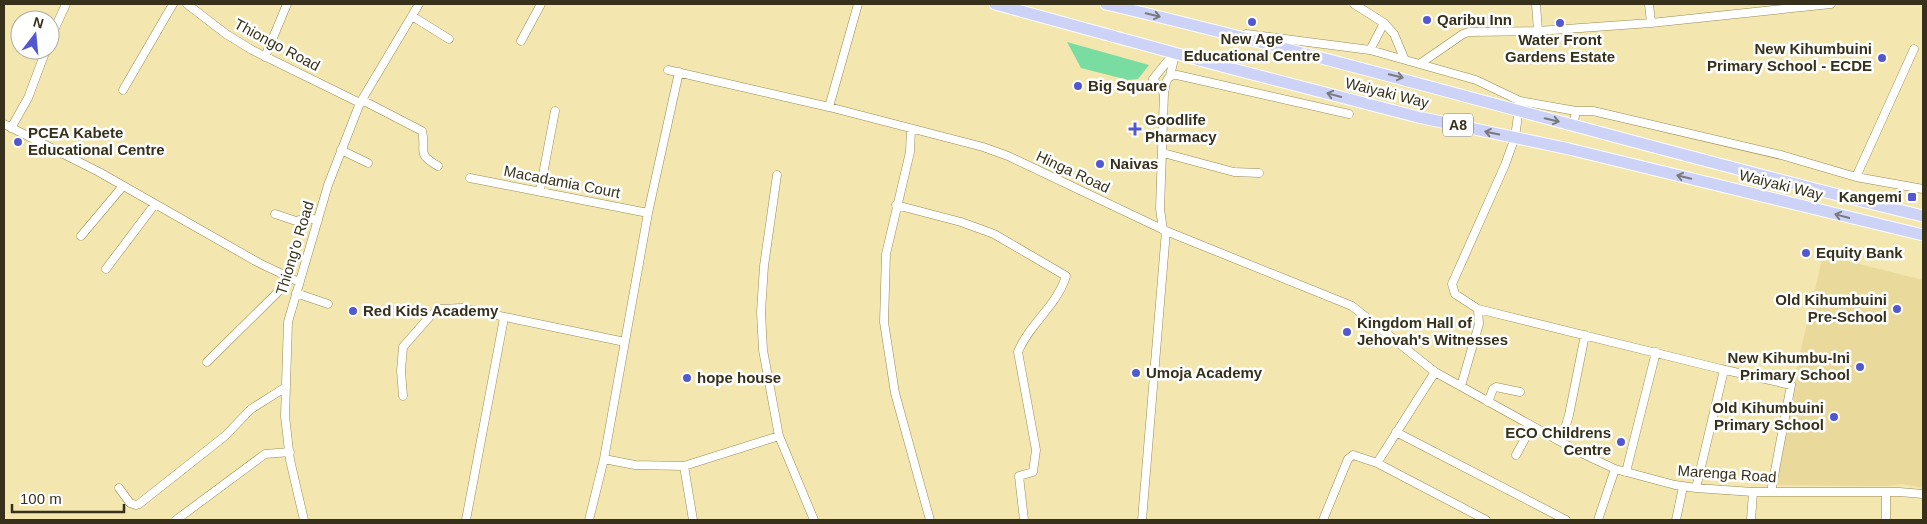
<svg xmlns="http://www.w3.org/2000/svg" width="1927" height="524" font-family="Helvetica,sans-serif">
  <rect width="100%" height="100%" fill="#f3e6af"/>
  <path fill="#e9da9b" d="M 1823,255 L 1923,280 L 1923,488 L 1902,484 L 1886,486 L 1769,485 Z"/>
  <path fill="#79dda1" d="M 1067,42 L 1149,65 L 1138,79 L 1128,80 L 1081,68 Z"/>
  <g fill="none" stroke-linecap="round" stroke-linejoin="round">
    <defs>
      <path id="minor" d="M 187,4 L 226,34 L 252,50 L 360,103
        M 1354,4 L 1384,23 L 1394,34 L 1404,58
        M 1536,4 L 1538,31
        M 1649,4 L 1651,23
        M 412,16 L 449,39
        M 1246,34 L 1370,50 L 1476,80 L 1520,101 L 1515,137 L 1505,165 L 1452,284 L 1455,294 L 1478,309 L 1479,324 L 1461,386
        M 50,39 L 66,4
        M 521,41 L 541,4
        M 1370,50 L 1384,23
        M 265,57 L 287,4
        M 1421,63 L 1463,34 L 1469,32 L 1538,31 L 1651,23 L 1831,4
        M 668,70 L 829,107 L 983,147 L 1008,156 L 1166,231 L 1352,306 L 1435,372 L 1581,453 L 1615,469 L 1675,485 L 1696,488 L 1753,492 L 1899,492 L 1923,494
        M 1170,76 L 1175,54
        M 123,90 L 173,4
        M 1164,93 L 1153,79 L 1175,52
        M 362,100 L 422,131 C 427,151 415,153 438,166
        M 1520,101 L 1576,111
        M 829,107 L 858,4
        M 4,124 L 99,172 L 259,263 L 299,282
        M 1573,126 L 1576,111 L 1593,111 L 1781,155 L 1856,177 L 1923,189
        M 11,128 L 28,98 L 46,50
        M 911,129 L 910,152 L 886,254 L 884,322 L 895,393 L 930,520
        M 341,150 L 368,163
        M 1163,153 L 1234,172 L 1259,173
        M 777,175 L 764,266 L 761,312 L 763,350 L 779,436 L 814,520
        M 1856,177 L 1914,49
        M 470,178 L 648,213
        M 540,190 L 555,111
        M 896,205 L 961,222 L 994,234 L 1066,276 C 1057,306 1029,324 1018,352 L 1036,450 L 1033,472 L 1019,476 L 1024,520
        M 275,214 L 296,221 L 306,218 L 318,220
        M 1163,230 L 1160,209 L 1164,93 C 1166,84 1165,75 1177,75 L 1349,114
        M 81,236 L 123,186
        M 106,269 L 155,204
        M 296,293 L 328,304
        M 1478,309 L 1721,369 L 1723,374 L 1696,488
        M 207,362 L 291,279
        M 1721,369 L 1791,385 L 1771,492
        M 403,396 L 401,371 L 403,347 L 431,315 L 440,309 L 462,308 L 625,342
        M 1488,402 L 1493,389 L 1496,387 L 1520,392
        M 1396,432 L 1566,520
        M 1561,442 L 1569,415 L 1585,335
        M 1516,455 L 1532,426
        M 604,459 L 635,465 L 684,466 L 779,436
        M 1377,463 L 1486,520
        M 684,466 L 693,520
        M 1626,472 L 1656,352
        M 119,488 L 130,503 L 136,505 L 139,504 L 225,436 L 251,409 L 286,387
        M 1886,492 L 1886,520
        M 176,520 L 265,454 L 290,452
        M 304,520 L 290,460 L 285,416 L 288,322 L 328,185 L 360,103 L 419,4
        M 466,520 L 504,318
        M 589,520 L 604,459 L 648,213 L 679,72
        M 1142,520 L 1166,231
        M 1323,520 L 1348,459 L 1353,455 L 1377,463 L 1435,372
        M 1598,520 L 1615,469
        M 1676,520 L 1683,487
        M 1751,520 L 1753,492"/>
      <path id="highway" d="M 995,4 L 1229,68 L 1418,117 L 1569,149 L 1923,235
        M 1106,4 C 1380,69 1650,150 1923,216"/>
    </defs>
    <use href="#minor" stroke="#988b57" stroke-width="9"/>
    <use href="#highway" stroke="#fff" stroke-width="13"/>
    <use href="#minor" stroke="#fff" stroke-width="8"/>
    <use href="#highway" stroke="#ccd3f7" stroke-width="11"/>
  </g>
  <defs><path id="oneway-shaft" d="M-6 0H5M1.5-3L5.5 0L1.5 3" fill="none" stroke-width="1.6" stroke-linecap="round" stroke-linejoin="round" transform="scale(1.25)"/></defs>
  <g stroke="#7a7a7e">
    <use href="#oneway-shaft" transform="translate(1153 15) rotate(13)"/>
    <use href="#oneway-shaft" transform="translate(1396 76) rotate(14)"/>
    <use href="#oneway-shaft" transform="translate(1334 95) rotate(-165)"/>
    <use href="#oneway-shaft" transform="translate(1552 120) rotate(14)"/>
    <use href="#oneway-shaft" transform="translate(1492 133) rotate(-168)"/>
    <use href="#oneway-shaft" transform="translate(1684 177) rotate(-166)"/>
    <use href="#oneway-shaft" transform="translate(1842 216) rotate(-165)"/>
  </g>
  <g fill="#5258cf" stroke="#fff" stroke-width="2">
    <circle cx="1427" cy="20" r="5"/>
    <circle cx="1252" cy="22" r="5"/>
    <circle cx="1560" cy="23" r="5"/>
    <circle cx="1882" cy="58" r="5"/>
    <circle cx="1078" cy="86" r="5"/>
    <path d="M1132.5 121.5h5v5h5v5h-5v5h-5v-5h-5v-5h5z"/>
    <circle cx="18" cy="142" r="5"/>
    <circle cx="1100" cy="164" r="5"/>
    <rect x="1907" y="192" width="10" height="10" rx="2.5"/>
    <circle cx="1806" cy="253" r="5"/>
    <circle cx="1897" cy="309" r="5"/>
    <circle cx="353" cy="311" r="5"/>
    <circle cx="1347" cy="332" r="5"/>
    <circle cx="1860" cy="367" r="5"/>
    <circle cx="1136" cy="373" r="5"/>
    <circle cx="687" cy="378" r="5"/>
    <circle cx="1834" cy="417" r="5"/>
    <circle cx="1621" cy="442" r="5"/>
  </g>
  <g text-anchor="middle" stroke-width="5" stroke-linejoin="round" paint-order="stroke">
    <rect fill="#fff" stroke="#736f5f" stroke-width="1" x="1443" y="113.5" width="30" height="23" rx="4"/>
    <g font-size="14" font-weight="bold" fill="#37311b">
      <text x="1458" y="130">A8</text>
    </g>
    <g font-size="15" font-weight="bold" fill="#37311b" stroke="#fff" text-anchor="start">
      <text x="1437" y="25">Qaribu Inn</text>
      <text x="1252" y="44" text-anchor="middle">New Age<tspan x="1252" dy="17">Educational Centre</tspan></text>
      <text x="1560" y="45" text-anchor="middle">Water Front<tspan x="1560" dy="17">Gardens Estate</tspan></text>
      <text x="1872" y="54" text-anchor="end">New Kihumbuini<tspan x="1872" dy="17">Primary School - ECDE</tspan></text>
      <text x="1088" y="91">Big Square</text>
      <text x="1145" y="125">Goodlife<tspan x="1145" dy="17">Pharmacy</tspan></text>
      <text x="28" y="138">PCEA Kabete<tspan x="28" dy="17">Educational Centre</tspan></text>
      <text x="1110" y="169">Naivas</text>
      <text x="1902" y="202" text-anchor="end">Kangemi</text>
      <text x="1816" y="258">Equity Bank</text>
      <text x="1887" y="305" text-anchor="end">Old Kihumbuini<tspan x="1887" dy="17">Pre-School</tspan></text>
      <text x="363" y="316">Red Kids Academy</text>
      <text x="1357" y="328">Kingdom Hall of<tspan x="1357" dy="17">Jehovah's Witnesses</tspan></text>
      <text x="1850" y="363" text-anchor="end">New Kihumbu-Ini<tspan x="1850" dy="17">Primary School</tspan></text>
      <text x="1146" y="378">Umoja Academy</text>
      <text x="697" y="383">hope house</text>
      <text x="1824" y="413" text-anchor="end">Old Kihumbuini<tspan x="1824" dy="17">Primary School</tspan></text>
      <text x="1611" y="438" text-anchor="end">ECO Childrens<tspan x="1611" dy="17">Centre</tspan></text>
    </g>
    <g font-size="15" fill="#37311b" stroke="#fff">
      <text transform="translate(277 45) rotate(28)" y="5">Thiongo Road</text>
      <text transform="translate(1387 93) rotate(14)" y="5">Waiyaki Way</text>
      <text transform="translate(1073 172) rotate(25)" y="5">Hinga Road</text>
      <text transform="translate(562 182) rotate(11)" y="5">Macadamia Court</text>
      <text transform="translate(1781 185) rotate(14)" y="5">Waiyaki Way</text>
      <text transform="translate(295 248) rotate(-73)" y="5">Thiong'o Road</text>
      <text transform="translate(1727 474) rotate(4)" y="5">Marenga Road</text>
    </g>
  </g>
  <rect width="1927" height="524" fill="none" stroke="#37311b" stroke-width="10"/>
  <g transform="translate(35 35) rotate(16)"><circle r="24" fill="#ffffff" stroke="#afada4"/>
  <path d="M0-4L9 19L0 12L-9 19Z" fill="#5258cf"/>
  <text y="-8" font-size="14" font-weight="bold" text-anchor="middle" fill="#37311b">N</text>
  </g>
  <path d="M12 504v8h112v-8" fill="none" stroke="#37311b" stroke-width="2.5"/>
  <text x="20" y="504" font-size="15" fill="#37311b" stroke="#ffffff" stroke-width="4" paint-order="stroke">100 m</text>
</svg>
